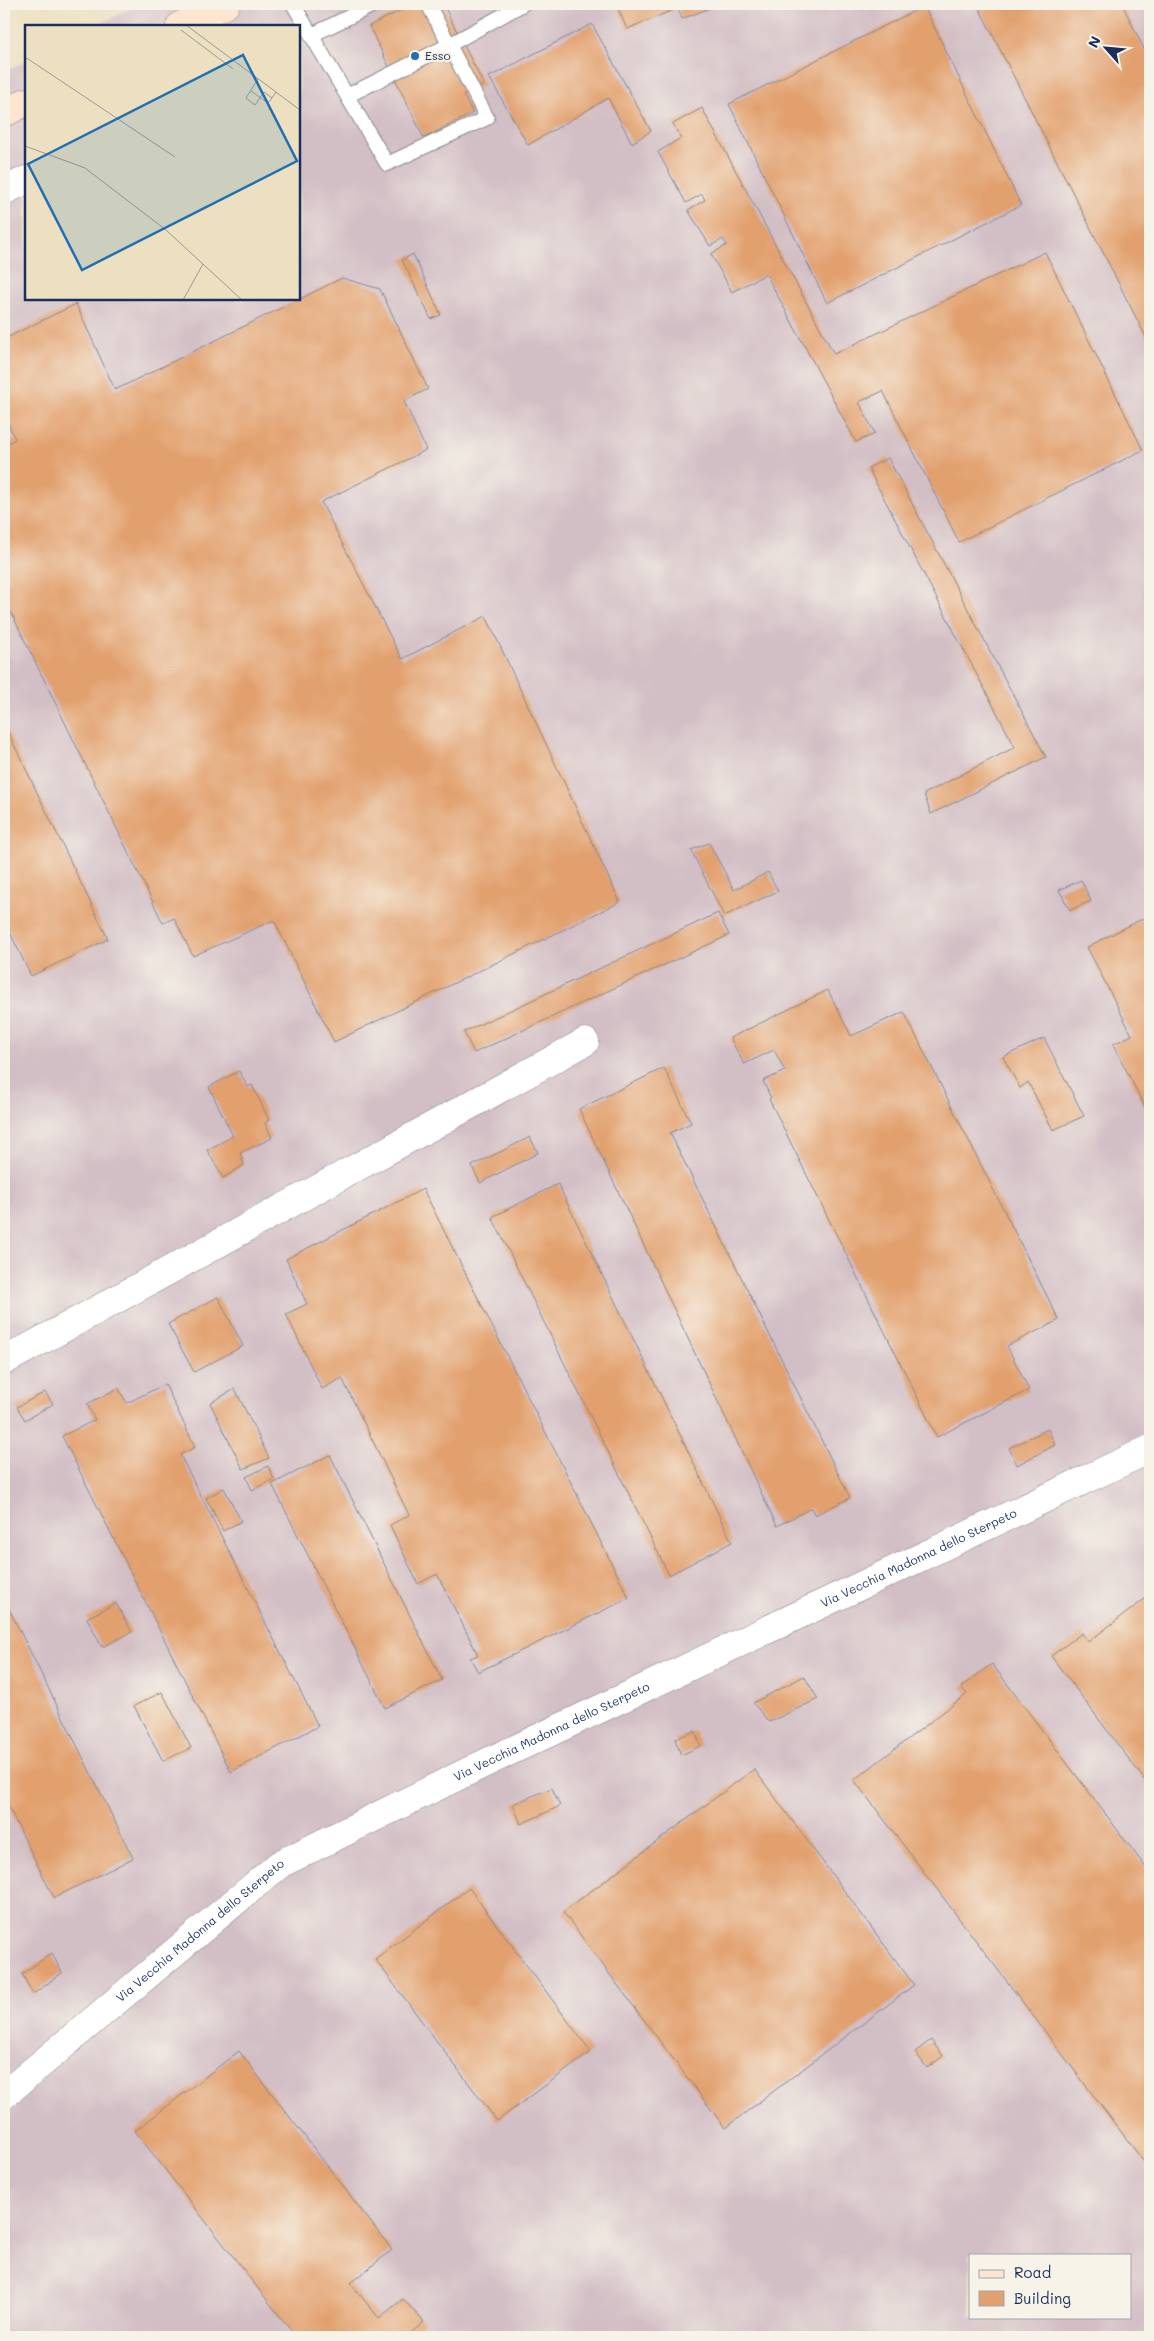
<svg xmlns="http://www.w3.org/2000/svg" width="1154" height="2341" font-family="Mali,sans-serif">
  <rect width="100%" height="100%" fill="#f7f3e8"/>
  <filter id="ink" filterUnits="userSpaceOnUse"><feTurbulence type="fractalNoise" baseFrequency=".02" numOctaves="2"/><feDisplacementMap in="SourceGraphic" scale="10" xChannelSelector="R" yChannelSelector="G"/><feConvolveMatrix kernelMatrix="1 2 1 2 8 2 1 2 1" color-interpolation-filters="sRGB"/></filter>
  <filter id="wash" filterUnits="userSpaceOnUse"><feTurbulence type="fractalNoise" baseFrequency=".0096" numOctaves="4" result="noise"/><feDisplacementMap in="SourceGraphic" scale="20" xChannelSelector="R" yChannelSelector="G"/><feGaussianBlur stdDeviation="1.12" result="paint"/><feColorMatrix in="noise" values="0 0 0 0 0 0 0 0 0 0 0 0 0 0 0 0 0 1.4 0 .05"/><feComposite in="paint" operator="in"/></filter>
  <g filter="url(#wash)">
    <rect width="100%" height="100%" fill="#ece0c0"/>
    <path fill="#d2bec5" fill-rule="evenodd" d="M 140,4 L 1150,4 L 1150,2337 L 4,2337 L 4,72 L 26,61 L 26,299 L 299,299 L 299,26 L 95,26 ZM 970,2255 L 1130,2255 L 1130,2317 L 970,2317 Z"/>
    <g id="blocks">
      <path fill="#e2a06e" d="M 414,4 L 443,4 L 484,85 L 463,95 L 473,113 L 424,138 L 369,26 Z
        M 616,4 L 720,4 L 682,19 L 678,8 L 627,29 Z
        M 977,4 L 1122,4 L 1150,61 L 1150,345 Z
        M 924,6 L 1021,205 L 827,303 L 729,104 Z
        M 592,24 L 651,131 L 632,143 L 608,98 L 528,145 L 489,77 Z
        M 702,108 L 834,354 L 1045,252 L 1143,450 L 959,542 L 883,391 L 859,402 L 875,434 L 856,442 L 766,274 L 732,292 L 711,254 L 727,245 L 723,239 L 710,246 L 688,210 L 705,200 L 702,194 L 686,203 L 658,152 L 681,138 L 673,124 Z
        M 413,254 L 441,315 L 431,319 L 402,260 Z
        M 342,278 L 380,289 L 428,389 L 404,401 L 426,450 L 321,502 L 402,659 L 486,616 L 620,902 L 334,1042 L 274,920 L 193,956 L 174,918 L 163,923 L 4,598 L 4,445 L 15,439 L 8,423 L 4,425 L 4,339 L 76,304 L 115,390 Z
        M 888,458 L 1046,757 L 931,814 L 924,794 L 1015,747 L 868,468 Z
        M 4,724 L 108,939 L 31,976 L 4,920 Z
        M 709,843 L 734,890 L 768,872 L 778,891 L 724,916 L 691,850 Z
        M 1081,880 L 1091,901 L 1070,910 L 1059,890 Z
        M 718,913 L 729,935 L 474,1053 L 464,1032 Z
        M 1150,915 L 1150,1117 L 1113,1044 L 1132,1035 L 1087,947 Z
        M 828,990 L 851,1036 L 904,1012 L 1059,1320 L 1007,1346 L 1029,1390 L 937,1437 L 769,1099 L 771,1098 L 763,1081 L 785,1071 L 774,1050 L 744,1064 L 730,1038 Z
        M 1044,1038 L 1084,1116 L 1053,1130 L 1028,1082 L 1020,1088 L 1003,1057 Z
        M 664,1068 L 691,1123 L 670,1133 L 850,1498 L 815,1515 L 811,1508 L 777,1526 L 579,1109 Z
        M 239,1071 L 248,1087 L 252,1085 L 269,1120 L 265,1123 L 272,1138 L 240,1153 L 244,1165 L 223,1178 L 207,1150 L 233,1136 L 209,1087 Z
        M 530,1137 L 538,1153 L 480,1183 L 472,1166 Z
        M 558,1184 L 732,1542 L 669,1575 L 492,1217 Z
        M 423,1189 L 629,1598 L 478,1672 L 470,1658 L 478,1655 L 437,1574 L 418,1584 L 390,1525 L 409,1515 L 342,1378 L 322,1389 L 286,1314 L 307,1304 L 286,1259 Z
        M 218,1297 L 243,1346 L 194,1372 L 168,1324 Z
        M 165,1384 L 195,1447 L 180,1455 L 318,1726 L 231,1772 L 62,1436 L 95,1420 L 87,1404 L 118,1388 L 127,1403 Z
        M 235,1389 L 269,1458 L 243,1469 L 210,1403 Z
        M 45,1392 L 53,1404 L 25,1420 L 17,1407 Z
        M 1048,1429 L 1055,1445 L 1017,1465 L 1009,1448 Z
        M 330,1455 L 442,1680 L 385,1708 L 272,1484 Z
        M 268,1466 L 274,1479 L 252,1490 L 246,1477 Z
        M 224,1488 L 241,1521 L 223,1531 L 206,1498 Z
        M 1150,1595 L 1150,1787 L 1051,1656 L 1082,1633 L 1088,1642 Z
        M 4,1599 L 133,1858 L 54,1898 L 4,1798 Z
        M 116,1603 L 132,1632 L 102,1647 L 87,1618 Z
        M 992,1664 L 1150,1873 L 1150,2158 L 1144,2162 L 854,1780 L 967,1694 L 961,1687 Z
        M 804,1676 L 818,1699 L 769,1722 L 753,1703 Z
        M 162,1692 L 191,1748 L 163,1761 L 134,1706 Z
        M 695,1731 L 701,1746 L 681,1755 L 675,1739 Z
        M 754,1769 L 914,1985 L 725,2128 L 563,1912 Z
        M 552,1788 L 560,1806 L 521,1824 L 513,1804 Z
        M 469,1888 L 591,2052 L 497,2121 L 375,1959 Z
        M 52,1953 L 62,1973 L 33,1994 L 22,1974 Z
        M 931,2040 L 943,2056 L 927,2068 L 915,2052 Z
        M 239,2051 L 392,2250 L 350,2283 L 379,2318 L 403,2299 L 424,2322 L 406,2337 L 296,2337 L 135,2131 Z"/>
    </g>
  </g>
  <g filter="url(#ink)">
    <use href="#blocks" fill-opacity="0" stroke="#84888f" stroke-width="1"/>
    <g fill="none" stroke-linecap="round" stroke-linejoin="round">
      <defs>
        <path id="lane" d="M 293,4 L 387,164 L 487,118 L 428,4
          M 312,35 L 375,4
          M 347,96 L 449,45 L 523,4"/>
        <g id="street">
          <path d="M 4,191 L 26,180"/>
          <path d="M 4,1361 L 585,1042"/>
          <path id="s1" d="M 4,2095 L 280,1864 L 479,1766 L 1150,1449"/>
        </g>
        <path id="secondary" d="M 180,26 L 226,4
          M 4,113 L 26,102"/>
      </defs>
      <use href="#lane" stroke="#84888f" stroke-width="16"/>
      <use href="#street" stroke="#84888f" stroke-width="29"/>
      <use href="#secondary" stroke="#84888f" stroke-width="29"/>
      <use href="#lane" stroke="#fff" stroke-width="14"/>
      <use href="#street" stroke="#fff" stroke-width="28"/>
      <use href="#secondary" stroke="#fde5d0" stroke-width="28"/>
    </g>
  </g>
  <circle fill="#1f6fb2" stroke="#f7f3e8" stroke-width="2" cx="415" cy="56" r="5"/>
  <g text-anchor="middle" stroke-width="4.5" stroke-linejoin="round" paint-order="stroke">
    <g font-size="12" fill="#1b2f5e" stroke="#f7f3e8" text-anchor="start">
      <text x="425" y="60">Esso</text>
    </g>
    <g font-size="12" fill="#1b2f5e" stroke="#f7f3e8">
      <text dy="4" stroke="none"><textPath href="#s1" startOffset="1068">Via Vecchia Madonna dello Sterpeto</textPath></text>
      <text dy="4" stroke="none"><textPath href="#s1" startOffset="662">Via Vecchia Madonna dello Sterpeto</textPath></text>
      <text dy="4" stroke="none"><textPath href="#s1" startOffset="256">Via Vecchia Madonna dello Sterpeto</textPath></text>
    </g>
  </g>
  <g transform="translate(25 25)">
    <rect width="275" height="275" fill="#ece0c0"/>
    <path fill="none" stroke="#989999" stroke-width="1" d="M 161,0 L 275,85M 156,5 L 208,44M 0,32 L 150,132M 233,54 L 221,73 L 230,80 L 239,67 L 247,73 L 251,67M 226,66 L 243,78 L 247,73M 0,121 L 60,143 L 141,205 L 217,275M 158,275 L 178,239"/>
    <path fill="#1f6fb2" fill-opacity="0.15" stroke="#1f6fb2" stroke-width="2.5" d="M 218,30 L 272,136 L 57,245 L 3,139 Z"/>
    <rect width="275" height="275" fill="none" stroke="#1b2f5e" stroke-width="2.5"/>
  </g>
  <rect width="1154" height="2341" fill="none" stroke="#f7f3e8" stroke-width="20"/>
  <rect x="969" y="2254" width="162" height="65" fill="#f7f3e8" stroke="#9fa5b1"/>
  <rect x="979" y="2270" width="25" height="8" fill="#fde5d0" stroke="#9fa5b1"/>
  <text x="1014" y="2278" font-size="15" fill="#1b2f5e">Road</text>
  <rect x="979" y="2291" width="25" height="15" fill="#e2a06e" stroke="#9fa5b1"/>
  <text x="1014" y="2304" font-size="15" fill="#1b2f5e">Building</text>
  <g transform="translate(1106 48) rotate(297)" stroke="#f7f3e8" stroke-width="4" paint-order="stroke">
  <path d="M0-4L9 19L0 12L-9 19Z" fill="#1b2f5e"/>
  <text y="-8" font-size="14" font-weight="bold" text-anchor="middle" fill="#1b2f5e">N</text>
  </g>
</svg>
